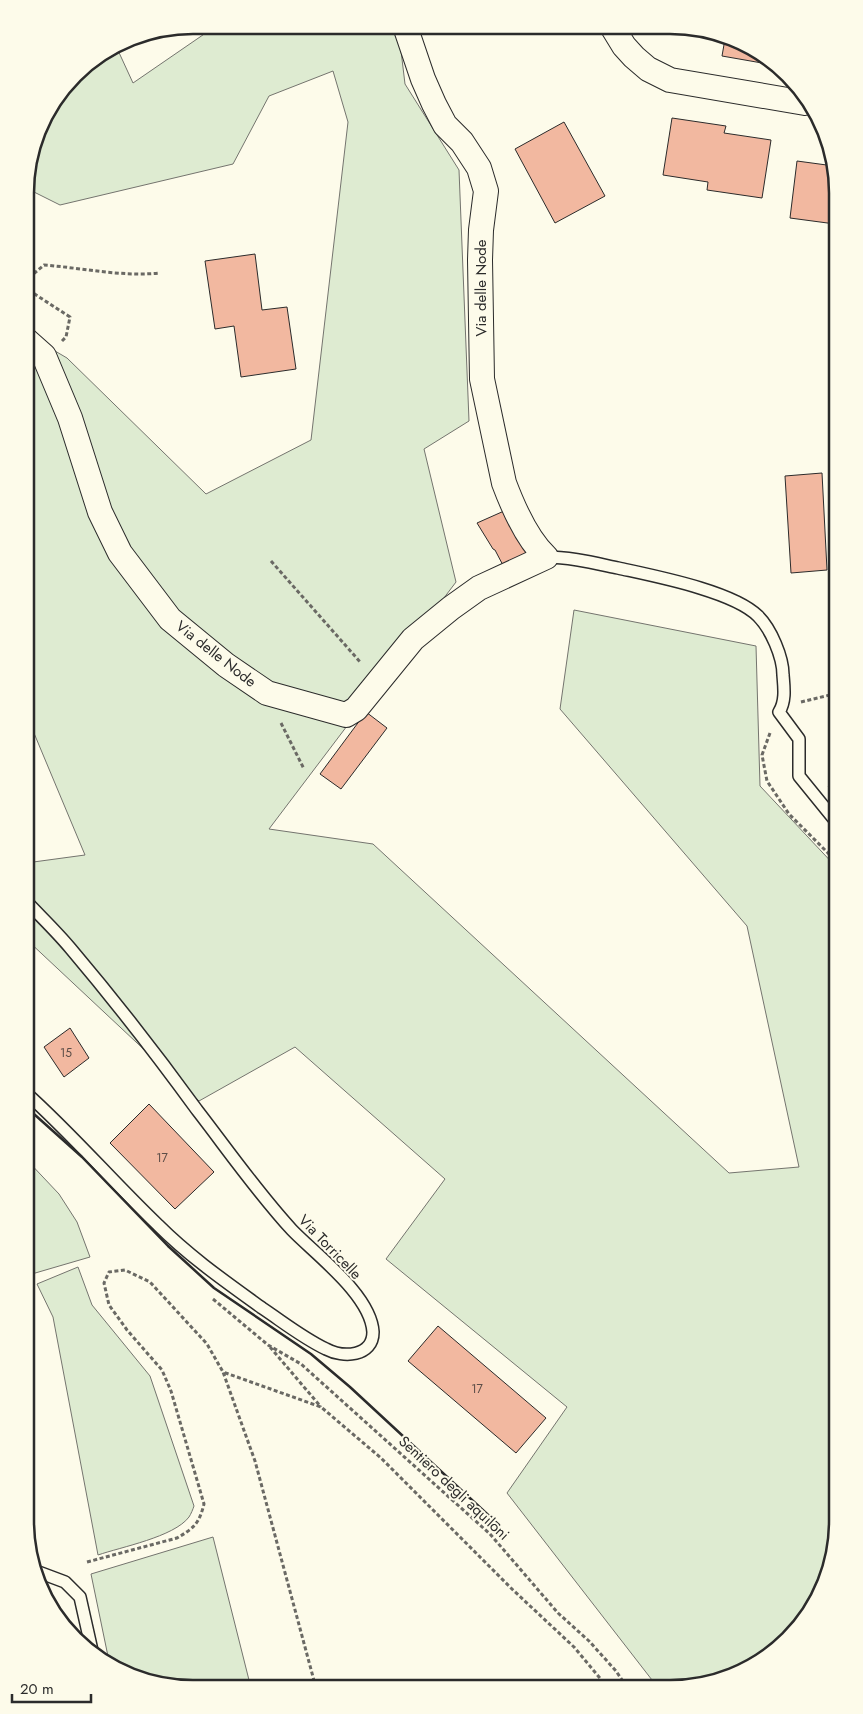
<svg xmlns="http://www.w3.org/2000/svg" width="863" height="1714" font-family="Jost,sans-serif">
  <rect width="100%" height="100%" fill="#fdfbea"/>
  <path fill="#deebd1" stroke="#74746e" d="M 213,25 L 398,26 L 405,84 L 459,170 L 469,421 L 424,449 L 456,582 L 269,829 L 373,844 L 729,1173 L 799,1167 L 747,926 L 560,709 L 574,610 L 756,646 L 760,786 L 838,869 L 838,1532 L 825,1585 L 803,1624 L 764,1661 L 724,1680 L 670,1689 L 659,1689 L 507,1493 L 567,1407 L 386,1259 L 445,1179 L 295,1047 L 199,1101 L 26,939 L 26,863 L 85,855 L 26,714 L 26,334 L 67,358 L 206,494 L 311,440 L 348,122 L 333,71 L 269,96 L 233,164 L 60,205 L 26,188 L 26,171 L 42,118 L 82,67 L 116,46 L 133,83 L 213,28 Z
    M 25,1158 L 59,1194 L 77,1222 L 90,1257 L 25,1276 Z
    M 78,1267 L 92,1305 L 150,1376 L 194,1506 C 193,1509 191,1514 189,1517 C 174,1537 121,1547 98,1555 L 53,1317 L 37,1284 Z
    M 213,1537 L 251,1688 L 171,1688 L 119,1672 L 110,1666 L 91,1574 Z"/>
  <path fill="#f2b8a0" stroke="#2b2b2b" d="M 725,39 L 779,66 L 722,56 Z
    M 672,118 L 726,126 L 724,133 L 771,140 L 762,198 L 707,190 L 708,182 L 663,175 Z
    M 564,122 L 605,196 L 555,223 L 515,149 Z
    M 797,161 L 834,166 L 838,193 L 838,233 L 834,232 L 835,224 L 790,218 Z
    M 255,254 L 262,310 L 287,307 L 296,369 L 241,377 L 234,326 L 215,329 L 205,261 Z
    M 822,473 L 827,570 L 791,573 L 785,476 Z
    M 513,507 L 535,555 L 506,571 L 495,550 L 493,549 L 477,523 Z
    M 366,712 L 387,728 L 341,789 L 320,774 Z
    M 838,778 L 838,798 L 828,786 Z
    M 70,1028 L 89,1058 L 64,1077 L 44,1047 Z
    M 149,1104 L 214,1172 L 175,1209 L 110,1143 Z
    M 438,1326 L 546,1418 L 516,1453 L 408,1361 Z"/>
  <g fill="none" stroke-linecap="round" stroke-linejoin="round">
    <defs>
      <path id="lane" d="M 546,557 C 570,557 594,563 618,568 C 654,576 733,591 758,616 C 771,629 783,657 783,675 C 784,687 786,701 779,712 L 799,739 L 799,776 L 838,824
        M 25,1092 C 72,1134 113,1182 158,1225 C 190,1257 226,1282 262,1308 C 283,1322 303,1338 326,1349 C 343,1358 373,1357 373,1332 C 371,1295 315,1254 292,1230 C 257,1192 228,1150 197,1110 C 157,1055 115,1001 71,949 C 57,932 41,917 26,901
        M 33,1570 L 65,1582 L 80,1597 L 93,1655"/>
      <path id="street" d="M 613,28 L 624,46 L 634,57 L 648,69 L 670,80 L 805,103
        M 26,340 L 44,356 L 70,418 L 100,512 L 120,553 L 170,619 L 226,665 L 267,693 L 346,715 L 356,709 L 413,639 L 451,608 L 479,588 L 546,557 C 527,539 513,507 504,483 L 482,379 L 480,260 L 481,230 L 486,191 L 479,168 L 462,142 L 445,125 L 434,104 L 423,79 L 405,26"/>
    </defs>
    <use href="#lane" stroke="#2b2b2b" stroke-width="14"/>
    <use href="#street" stroke="#2b2b2b" stroke-width="26"/>
    <path stroke="#6a6964" stroke-width="3" stroke-dasharray="4 2.5" stroke-linecap="butt" d="M 62,341 L 66,337 L 70,317 L 33,293 L 31,276 L 44,265 C 83,268 121,277 160,273
      M 271,561 L 361,663
      M 801,702 L 838,693
      M 281,723 L 304,769
      M 770,733 L 762,755 L 767,781 L 789,814 L 838,863
      M 213,1299 L 268,1345 L 301,1364 L 490,1534 L 558,1613 L 589,1641 L 616,1671 L 628,1689
      M 270,1347 L 321,1407
      M 87,1562 L 177,1538 C 194,1528 199,1524 204,1504 L 171,1391 L 162,1370 L 127,1330 L 109,1305 L 104,1283 L 109,1272 L 125,1270 L 150,1282 L 207,1344 L 223,1372
      M 316,1688 L 255,1461 L 223,1372 L 321,1407 L 381,1458 L 513,1590 L 574,1647 L 609,1689"/>
    <use href="#lane" stroke="#fdfbea" stroke-width="11"/>
    <use href="#street" stroke="#fdfbea" stroke-width="24"/>
    <path stroke="#2b2b2b" stroke-width="2.5" d="M 25,1106 L 82,1157 L 168,1246 L 214,1288 L 311,1354 L 350,1387 L 499,1525"/>
  </g>
  <g text-anchor="middle" stroke-width="4" stroke-linejoin="round" paint-order="stroke">
    <g font-size="12" fill="#5d4e48">
      <text x="66" y="1057">15</text>
      <text x="162" y="1162">17</text>
      <text x="477" y="1393">17</text>
    </g>
    <g font-size="15" fill="#2b2b2b" stroke="#fdfbea">
      <text transform="translate(481 288) rotate(-90)" y="5">Via delle Node</text>
      <text transform="translate(216 654) rotate(38)" y="5">Via delle Node</text>
      <text transform="translate(330 1247) rotate(46)" y="5">Via Torricelle</text>
      <text transform="translate(454 1488) rotate(43)" y="5">Sentiero degli aquiloni</text>
    </g>
  </g>
  <path d="M0 0H863V1714H0ZM193 34H670A159 159 0 0 1 829 193V1521A159 159 0 0 1 670 1680H193A159 159 0 0 1 34 1521V193A159 159 0 0 1 193 34Z" fill="#fdfbea" fill-rule="evenodd"/>
  <path fill="none" stroke="#2b2b2b" stroke-width="2.5" d="M193 34H670A159 159 0 0 1 829 193V1521A159 159 0 0 1 670 1680H193A159 159 0 0 1 34 1521V193A159 159 0 0 1 193 34Z"/>
  <path d="M12 1694v8h79v-8" fill="none" stroke="#2b2b2b" stroke-width="2.5"/>
  <text x="20" y="1694" font-size="15" fill="#2b2b2b" stroke="#fdfbea" stroke-width="4" paint-order="stroke">20 m</text>
</svg>
